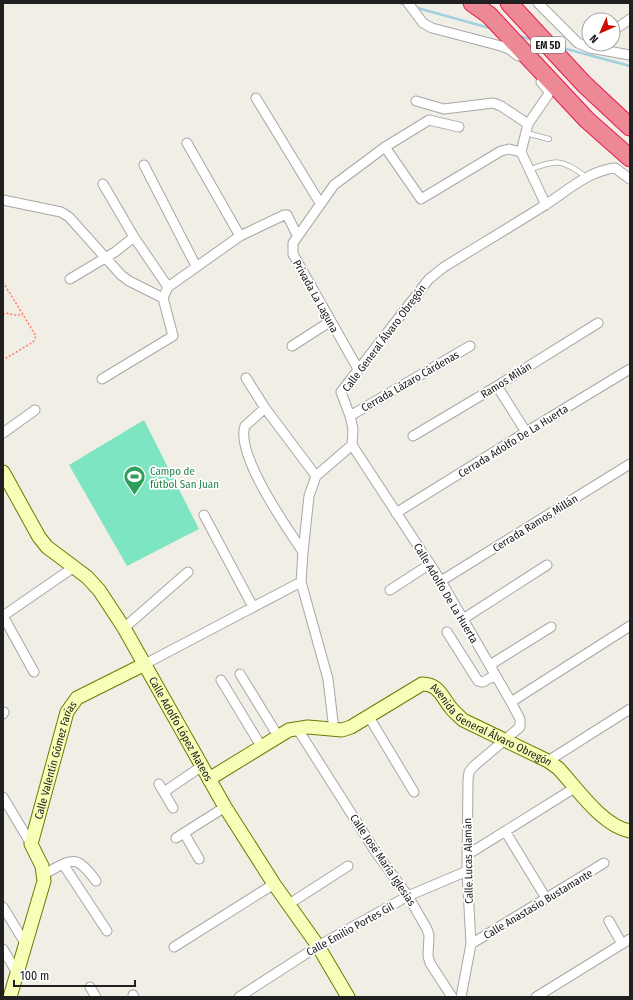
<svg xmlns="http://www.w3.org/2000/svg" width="633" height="1000" font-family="'Fira Sans Condensed',sans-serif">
  <rect width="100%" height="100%" fill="#f1eee5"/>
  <path fill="#7ee5c3" d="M 144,420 L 199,529 L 127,566 L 69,465 Z"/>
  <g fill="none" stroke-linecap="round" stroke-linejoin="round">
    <path stroke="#a3d0e1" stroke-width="2.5" d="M 400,3 L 406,5
      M 414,7 L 493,29
      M 519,36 L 533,40
      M 559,47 L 630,66"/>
    <defs>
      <path id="lane" d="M 526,133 L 549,139
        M 529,170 C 557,159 562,159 586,177"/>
      <path id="street" d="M 408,3 L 423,23 L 432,28 L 501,46 L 509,49 L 518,56
        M 538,3 L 578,43 L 590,48 L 630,55
        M 613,31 L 630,19
        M 256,98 L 320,203
        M 416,101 L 444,109 L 493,103 L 501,106 L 528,124 L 521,152 L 546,205
        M 528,124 L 548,95 L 548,90 L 541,82
        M 187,143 L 240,236
        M 385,147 L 421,199 L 501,151 L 509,149 L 521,152
        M 144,165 L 196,266
        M 103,184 L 134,237 L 168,287
        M 3,200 L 61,212 L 69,217 L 121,275 L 129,281 L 163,298
        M 70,279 L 115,252 L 134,237
        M 292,346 L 331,321
        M 358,369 L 293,254 L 293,243 L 334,185 L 385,147 L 429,120 L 459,127
        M 246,378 L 265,408 L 316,476
        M 102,379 L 173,336 L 163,298 L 168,287 L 240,236 L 284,215 L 287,215 L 297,235
        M 497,386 L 526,432
        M 265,408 L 245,426 C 235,454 287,528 303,552
        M 350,416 L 470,346
        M 3,433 L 35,410
        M 413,436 L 497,386 L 598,323
        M 352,445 L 441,581 L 511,702 L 520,719 L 520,727 L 474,766 L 469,772 L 468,780 L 467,871 L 471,944 L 461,997
        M 396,513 L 526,432 L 630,369
        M 204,515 L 253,607
        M 441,581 L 630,464
        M 390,590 L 430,564
        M 463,619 L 547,565
        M 124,628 L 188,572
        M 447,632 L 478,681 L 483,682 L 495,675
        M 145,664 L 301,582
        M 490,665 L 551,627
        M 34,672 L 3,616 L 74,567
        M 240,674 L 278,736
        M 221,680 L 261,746
        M 511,702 L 630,626
        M 3,714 L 4,712
        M 369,717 L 414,792
        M 297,728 L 377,854 L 408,896 L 427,929 L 429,935 L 428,956 L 430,963 L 452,997
        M 334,730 L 328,679 L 301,582 L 303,552 L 309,496 L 316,476 L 352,445 L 353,429 L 350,416 L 341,392 L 429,279 L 444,267 C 478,246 512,226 545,205 C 567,191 588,171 615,168 L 630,179
        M 548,761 L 630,709
        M 159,784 L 173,808
        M 164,792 L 202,766
        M 3,797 L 31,844
        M 505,831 L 546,898
        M 184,833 L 199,859
        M 176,838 L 225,807
        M 467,855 L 576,787
        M 63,864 L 107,931
        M 44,874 C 73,859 75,853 96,881
        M 289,904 L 348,866
        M 3,907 L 25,943
        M 609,921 L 622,944
        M 471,944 L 604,863
        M 174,947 L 274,884
        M 3,949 L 17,973
        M 90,987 L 96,997
        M 133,995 L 134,997
        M 239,997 L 318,946 L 408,896 L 467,871
        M 536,997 L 630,939"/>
      <g id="secondary">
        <path id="s1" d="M 3,472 L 39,537 L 47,547 L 87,577 L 99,590 L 124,628 L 225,807 L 274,884 L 318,946 L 348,997"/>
        <path id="s2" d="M 209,779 L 289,730 L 308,727 L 342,730 L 351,727 L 422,684 C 439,684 442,697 451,708 C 454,712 459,716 463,720 L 548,761 L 558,768 C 577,788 602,826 630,831"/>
        <path id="s3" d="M 10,997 L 44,881 L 42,866 L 31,844 L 67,712 L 77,698 L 145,664"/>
      </g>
      <path id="highway" d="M 472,3 L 489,15 L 587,120 L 630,158
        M 509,3 L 584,84 L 630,127"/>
    </defs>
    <use href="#lane" stroke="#a7a7a7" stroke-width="6"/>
    <use href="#street" stroke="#a7a7a7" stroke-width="11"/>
    <use href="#secondary" stroke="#697d00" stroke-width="15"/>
    <use href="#highway" stroke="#e71a55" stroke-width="19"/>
    <path stroke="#ff8068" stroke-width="1.5" stroke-dasharray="2 2" stroke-linecap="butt" d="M 3,282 L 36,336 L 33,342 L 3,360
      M 3,315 L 6,313 L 15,315 L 23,315"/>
    <use href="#lane" stroke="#fff" stroke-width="4.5"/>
    <use href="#street" stroke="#fff" stroke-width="9"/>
    <use href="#secondary" stroke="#f6feb7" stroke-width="13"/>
    <use href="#highway" stroke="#ed8895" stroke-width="17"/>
  </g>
  <defs>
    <symbol id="stadium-pin" viewBox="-11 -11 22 30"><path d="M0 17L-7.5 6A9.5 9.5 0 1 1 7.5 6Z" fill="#2e9e5b" stroke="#fff"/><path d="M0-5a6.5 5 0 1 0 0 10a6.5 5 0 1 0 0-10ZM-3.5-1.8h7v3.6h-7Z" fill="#fff"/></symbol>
  </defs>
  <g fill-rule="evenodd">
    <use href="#stadium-pin" x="122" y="464" width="25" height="34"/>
  </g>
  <g text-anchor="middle" stroke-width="3.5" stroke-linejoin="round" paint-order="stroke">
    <rect fill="#fff" stroke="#636363" stroke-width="1" x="531" y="37" width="34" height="16" rx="3"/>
    <g font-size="10" font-weight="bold" fill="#202020">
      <text x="548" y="49">EM 5D</text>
    </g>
    <g font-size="11" fill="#202020" stroke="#fff">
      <text transform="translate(316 296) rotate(61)" y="4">Privada La Laguna</text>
      <text transform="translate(384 338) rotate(-53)" y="4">Calle General Álvaro Obregón</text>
      <text transform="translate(506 380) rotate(-32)" y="4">Ramos Milán</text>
      <text transform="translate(410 381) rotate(-30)" y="4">Cerrada Lázaro Cárdenas</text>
      <text transform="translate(513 441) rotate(-32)" y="4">Cerrada Adolfo De La Huerta</text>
      <text transform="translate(535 523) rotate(-32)" y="4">Cerrada Ramos Millán</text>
      <text transform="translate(446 593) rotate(59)" y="4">Calle Adolfo De La Huerta</text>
      <text dy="4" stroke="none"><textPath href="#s2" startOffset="322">Avenida General Álvaro Obregón</textPath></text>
      <text dy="4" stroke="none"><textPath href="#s1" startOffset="316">Calle Adolfo López Mateos</textPath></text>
      <text dy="4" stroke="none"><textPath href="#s3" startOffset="248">Calle Valentín Gómez Farías</textPath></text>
      <text transform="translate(383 860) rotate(56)" y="4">Calle José María Iglesias</text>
      <text transform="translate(468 861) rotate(-91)" y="4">Calle Lucas Alamán</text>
      <text transform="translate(538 904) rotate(-31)" y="4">Calle Anastasio Bustamante</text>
      <text transform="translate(350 929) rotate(-29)" y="4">Calle Emilio Portes Gil</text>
    </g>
    <g font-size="11" fill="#27864d" stroke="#fff" text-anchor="start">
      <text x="150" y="475">Campo de<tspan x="150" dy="13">fútbol San Juan</tspan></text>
    </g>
  </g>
  <rect width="633" height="1000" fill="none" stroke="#202020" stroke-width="8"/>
  <g transform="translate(601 32) rotate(225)"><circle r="19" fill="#ffffff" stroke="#a6a6a6"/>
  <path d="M0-3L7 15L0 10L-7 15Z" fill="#cf0c00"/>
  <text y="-6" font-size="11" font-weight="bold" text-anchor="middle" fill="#202020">N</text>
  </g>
  <path d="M14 980v6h121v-6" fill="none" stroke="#202020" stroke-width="2"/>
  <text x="20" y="980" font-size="12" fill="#202020" stroke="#ffffff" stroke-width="3" paint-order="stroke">100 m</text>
</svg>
